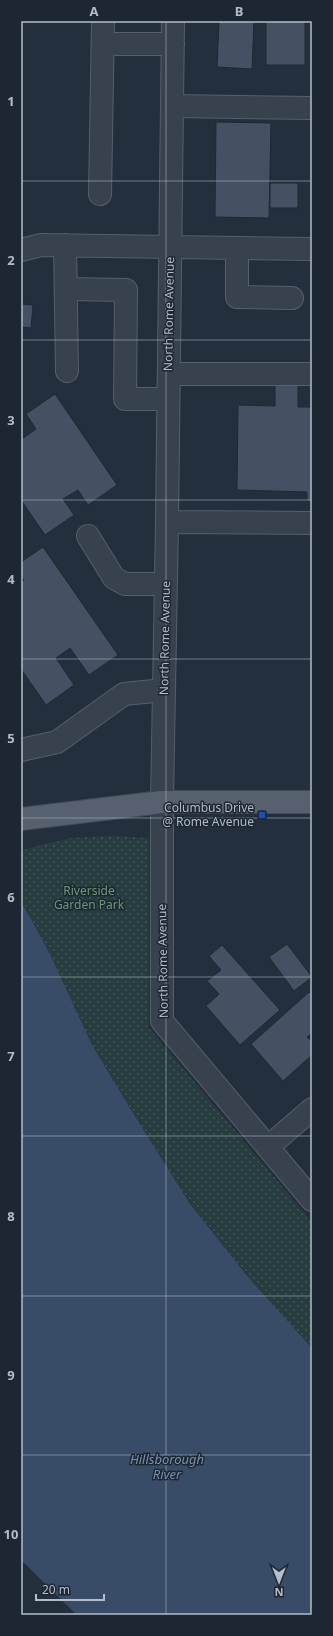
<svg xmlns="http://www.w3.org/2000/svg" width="333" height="1636" font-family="'Noto Sans',sans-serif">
  <defs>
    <pattern id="park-dots" width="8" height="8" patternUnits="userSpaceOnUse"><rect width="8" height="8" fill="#263c3f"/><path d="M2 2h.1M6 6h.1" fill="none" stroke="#435659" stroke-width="1.8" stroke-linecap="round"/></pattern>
  </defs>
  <rect width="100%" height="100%" fill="#242f3e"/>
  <path fill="url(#park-dots)" d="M 112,836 L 149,838 L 149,1028 L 312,1222 L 312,1348 L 248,1277 L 190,1204 L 128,1105 L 92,1045 L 50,954 L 21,901 L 21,850 L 70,838 Z"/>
  <path fill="#394c67" d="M 21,901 L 50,954 L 92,1045 L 128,1105 L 190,1204 L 248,1277 L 312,1348 L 312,1615 L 77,1615 L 21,1560 Z"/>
  <path fill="#455162" stroke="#1f2835" d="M 219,21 L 254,21 L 252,69 L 217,67 Z
    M 266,21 L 305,21 L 305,65 L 266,65 Z
    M 216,122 L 271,123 L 269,218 L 215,217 Z
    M 270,183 L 298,183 L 298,208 L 270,208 Z
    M 21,304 L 33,305 L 31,328 L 21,327 Z
    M 275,383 L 298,384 L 298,407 L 312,407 L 312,502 L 307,501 L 307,492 L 237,490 L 238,405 L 275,406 Z
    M 55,394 L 117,485 L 88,505 L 78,490 L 63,499 L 74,515 L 45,535 L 21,500 L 21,438 L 22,439 L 36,429 L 26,414 Z
    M 43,547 L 118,655 L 89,675 L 70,648 L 56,658 L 74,685 L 46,705 L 21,669 L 21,582 L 24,580 L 21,576 L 21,562 Z
    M 287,944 L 312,977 L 294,991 L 269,957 Z
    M 222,945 L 280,1010 L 240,1045 L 206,1006 L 219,994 L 207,981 L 221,970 L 209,956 Z
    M 309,992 L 312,995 L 312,1033 L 307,1037 L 312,1042 L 312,1055 L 283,1081 L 251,1044 Z"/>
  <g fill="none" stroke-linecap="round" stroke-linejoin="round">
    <defs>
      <path id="minor" d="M 173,21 L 167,522 L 162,802 L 162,1021 L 312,1200
        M 103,44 L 173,44
        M 172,106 L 312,108
        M 100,194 L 103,21
        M 65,245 L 67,371
        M 237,248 L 237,297 L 292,298
        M 21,250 L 41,245 L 312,249
        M 66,289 L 126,290 L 125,399 L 168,399
        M 169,374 L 312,374
        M 167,522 L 312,523
        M 88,536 L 114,578 L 125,584 L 166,584
        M 21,750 L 57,742 L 124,694 L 164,690
        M 268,1147 L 312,1109"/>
      <path id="major" d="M 21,819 L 162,802 L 312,802"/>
    </defs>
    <use href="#minor" stroke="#565f6c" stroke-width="24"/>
    <use href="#major" stroke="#414a57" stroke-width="24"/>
    <use href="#minor" stroke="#38414e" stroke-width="22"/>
    <use href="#major" stroke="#56606e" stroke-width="22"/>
  </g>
  <path fill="none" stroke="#b4bcc9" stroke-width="1" stroke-opacity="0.55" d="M 166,21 L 166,1615M 21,181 L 312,181M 21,340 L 312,340M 21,500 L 312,500M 21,659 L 312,659M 21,818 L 312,818M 21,977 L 312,977M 21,1136 L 312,1136M 21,1296 L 312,1296M 21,1455 L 312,1455"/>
  <rect fill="#1a4fb4" stroke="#1d2633" stroke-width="1.5" x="258" y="811" width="8" height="8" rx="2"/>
  <g text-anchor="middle" stroke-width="3" stroke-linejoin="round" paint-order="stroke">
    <g font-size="12" fill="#b4bcc9" stroke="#1d2633">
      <text transform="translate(169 314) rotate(-89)" y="4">North Rome Avenue</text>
      <text transform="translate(165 638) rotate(-89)" y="4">North Rome Avenue</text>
      <text transform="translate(163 961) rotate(-91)" y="4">North Rome Avenue</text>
    </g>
    <g font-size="12" fill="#b4bcc9" stroke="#1d2633" text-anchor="end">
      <text x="254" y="812">Columbus Drive<tspan x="254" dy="14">@ Rome Avenue</tspan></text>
    </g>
    <g font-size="12" fill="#6b9a76" stroke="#1d2633">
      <text x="89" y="895">Riverside<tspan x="89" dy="14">Garden Park</tspan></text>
    </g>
    <g font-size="13" font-style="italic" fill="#7c92b1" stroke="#1d2633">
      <text x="167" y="1464">Hillsborough<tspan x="167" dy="15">River</tspan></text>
    </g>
  </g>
  <rect width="333" height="1636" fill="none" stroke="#1d2633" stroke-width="44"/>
  <g transform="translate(279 1582) rotate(180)" stroke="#1d2633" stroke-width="3" paint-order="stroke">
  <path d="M0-3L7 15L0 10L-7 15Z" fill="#b4bcc9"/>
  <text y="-6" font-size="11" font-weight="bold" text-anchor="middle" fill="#b4bcc9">N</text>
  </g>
  <path d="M36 1594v6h68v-6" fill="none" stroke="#b4bcc9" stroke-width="2"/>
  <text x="42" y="1594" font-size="12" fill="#b4bcc9" stroke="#1d2633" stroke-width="3" paint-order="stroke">20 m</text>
  <rect x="22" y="22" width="289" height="1592" fill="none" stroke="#b4bcc9" stroke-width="1.5"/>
  <g font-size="13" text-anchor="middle" font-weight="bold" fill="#b4bcc9">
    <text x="94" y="16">A</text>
    <text x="239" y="16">B</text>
    <text x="11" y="106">1</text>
    <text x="11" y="265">2</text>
    <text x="11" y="425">3</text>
    <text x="11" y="584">4</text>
    <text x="11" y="743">5</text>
    <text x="11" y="902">6</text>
    <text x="11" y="1061">7</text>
    <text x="11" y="1221">8</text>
    <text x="11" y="1380">9</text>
    <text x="11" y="1539">10</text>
  </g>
</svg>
